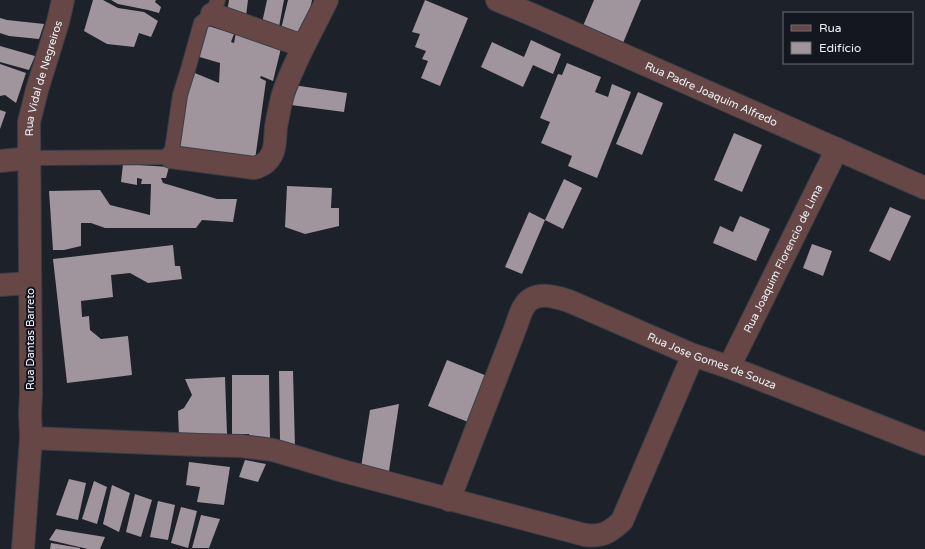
<svg xmlns="http://www.w3.org/2000/svg" width="925" height="549" font-family="'Varela Round',sans-serif">
  <rect width="100%" height="100%" fill="#1d2129"/>
  <path fill="#a0959c" d="M 93,0 L 103,0 L 118,8 L 144,12 L 158,21 L 151,37 L 139,33 L 134,47 L 107,44 L 84,31 Z
    M 111,0 L 156,0 L 155,2 L 161,7 L 159,13 L 148,10 L 118,4 Z
    M 229,0 L 248,0 L 246,16 L 227,13 Z
    M 267,0 L 284,0 L 279,27 L 262,23 Z
    M 288,0 L 312,0 L 305,34 L 281,29 Z
    M 425,0 L 468,18 L 440,86 L 421,78 L 428,61 L 422,59 L 426,51 L 415,47 L 420,34 L 412,32 Z
    M 594,0 L 641,0 L 623,43 L 583,26 Z
    M 0,18 L 7,20 L 44,24 L 39,39 L 9,36 L 0,33 Z
    M 202,24 L 234,34 L 231,42 L 234,43 L 237,27 L 283,40 L 273,81 L 261,76 L 260,78 L 266,81 L 254,167 L 173,155 L 190,71 L 219,83 L 220,63 L 193,55 Z
    M 531,40 L 561,54 L 553,74 L 533,65 L 523,87 L 481,67 L 492,42 L 524,57 Z
    M 0,46 L 35,56 L 29,70 L 0,62 Z
    M 567,63 L 601,77 L 595,92 L 608,97 L 612,84 L 631,92 L 597,178 L 568,166 L 572,156 L 541,143 L 550,122 L 540,118 L 558,74 L 562,75 Z
    M 0,64 L 26,73 L 16,103 L 5,95 L 0,96 Z
    M 293,85 L 347,93 L 344,112 L 291,105 Z
    M 638,92 L 663,103 L 642,155 L 616,144 Z
    M 0,110 L 6,112 L 0,129 Z
    M 734,133 L 762,145 L 742,192 L 714,180 Z
    M 123,164 L 169,167 L 166,178 L 161,178 L 163,183 L 217,199 L 237,199 L 233,222 L 202,220 L 196,228 L 105,228 L 91,223 L 81,223 L 81,246 L 64,250 L 53,250 L 49,191 L 100,190 L 110,205 L 150,215 L 151,184 L 141,184 L 142,179 L 137,178 L 137,185 L 121,182 Z
    M 564,179 L 582,188 L 563,229 L 545,220 Z
    M 287,186 L 332,188 L 331,208 L 339,208 L 339,226 L 305,234 L 285,227 Z
    M 890,207 L 911,216 L 890,261 L 869,251 Z
    M 529,212 L 545,220 L 522,274 L 505,267 Z
    M 740,216 L 770,229 L 756,261 L 713,243 L 720,226 L 733,232 Z
    M 812,244 L 832,251 L 823,276 L 803,268 Z
    M 173,245 L 175,266 L 180,266 L 182,279 L 148,283 L 130,273 L 111,275 L 113,297 L 81,301 L 82,317 L 89,316 L 90,330 L 101,339 L 128,336 L 132,375 L 67,383 L 53,259 Z
    M 447,360 L 487,376 L 468,422 L 428,406 Z
    M 279,371 L 293,371 L 295,448 L 280,441 Z
    M 232,375 L 269,375 L 270,440 L 251,440 L 249,434 L 232,434 Z
    M 225,377 L 227,434 L 179,436 L 178,411 L 184,408 L 192,395 L 185,379 Z
    M 399,404 L 388,478 L 360,474 L 370,410 Z
    M 245,460 L 266,464 L 258,482 L 239,477 Z
    M 189,462 L 230,467 L 224,505 L 197,502 L 200,487 L 186,485 Z
    M 69,479 L 86,483 L 78,520 L 56,515 Z
    M 94,481 L 107,487 L 97,524 L 82,519 Z
    M 112,485 L 130,493 L 119,532 L 103,524 Z
    M 135,494 L 152,500 L 141,537 L 126,532 Z
    M 158,501 L 175,505 L 168,540 L 150,537 Z
    M 181,507 L 197,511 L 188,548 L 171,543 Z
    M 201,515 L 220,519 L 209,548 L 192,548 Z
    M 56,529 L 105,537 L 100,549 L 88,549 L 49,540 Z
    M 51,543 L 80,548 L 80,549 L 50,549 Z"/>
  <g fill="none" stroke-linecap="round" stroke-linejoin="round">
    <defs>
      <path id="lane" d="M 30,158 L 171,157 L 180,95 L 189,66 L 201,23 L 212,14 L 218,0"/>
      <g id="street">
        <path id="s1" d="M 497,0 L 533,15 L 925,188"/>
        <path d="M 212,14 L 303,46"/>
        <path d="M 171,157 L 254,168 C 263,166 268,162 272,154 C 276,147 275,135 276,127 C 278,116 280,105 283,94 C 294,61 312,31 327,0"/>
        <path d="M 0,161 L 30,158"/>
        <path d="M 0,285 L 30,283"/>
        <path id="s2" d="M 729,367 L 837,149"/>
        <path d="M 31,438 L 199,445 L 241,446 L 273,450 L 343,471 L 585,535 C 602,537 609,533 622,521 L 693,355"/>
        <path id="s3" d="M 449,500 L 515,329 C 518,321 520,312 525,305 C 535,290 556,297 569,301 L 693,355 L 729,367 L 925,444"/>
        <path id="s4" d="M 23,549 L 31,438 L 30,413 L 31,394 L 29,122 L 37,90 L 58,22 L 63,0"/>
      </g>
    </defs>
    <use href="#lane" stroke="#3a3e46" stroke-width="16"/>
    <use href="#street" stroke="#3a3e46" stroke-width="24"/>
    <use href="#lane" stroke="#664746" stroke-width="14"/>
    <use href="#street" stroke="#664746" stroke-width="22"/>
  </g>
  <g text-anchor="middle" stroke-width="4" stroke-linejoin="round" paint-order="stroke">
    <g font-size="11" fill="#edf0f6" stroke="#14171f">
      <text dy="4" stroke="none"><textPath href="#s4" startOffset="473">Rua Vidal de Negreiros</textPath></text>
      <text dy="4" stroke="none"><textPath href="#s1" startOffset="234">Rua Padre Joaquim Alfredo</textPath></text>
      <text dy="4" stroke="none"><textPath href="#s2" startOffset="121">Rua Joaquim Florencio de Lima</textPath></text>
      <text transform="translate(30 339) rotate(-90)" y="4">Rua Dantas Barreto</text>
      <text dy="4" stroke="none"><textPath href="#s3" startOffset="412">Rua Jose Gomes de Souza</textPath></text>
    </g>
  </g>
  <rect x="783" y="12" width="130" height="52" fill="#14171f" stroke="#6b6e75"/>
  <rect x="791" y="25" width="20" height="6" fill="#664746" stroke="#6b6e75"/>
  <text x="819" y="32" font-size="12" fill="#edf0f6">Rua</text>
  <rect x="791" y="42" width="20" height="12" fill="#a0959c" stroke="#6b6e75"/>
  <text x="819" y="52" font-size="12" fill="#edf0f6">Edifício</text>
</svg>
